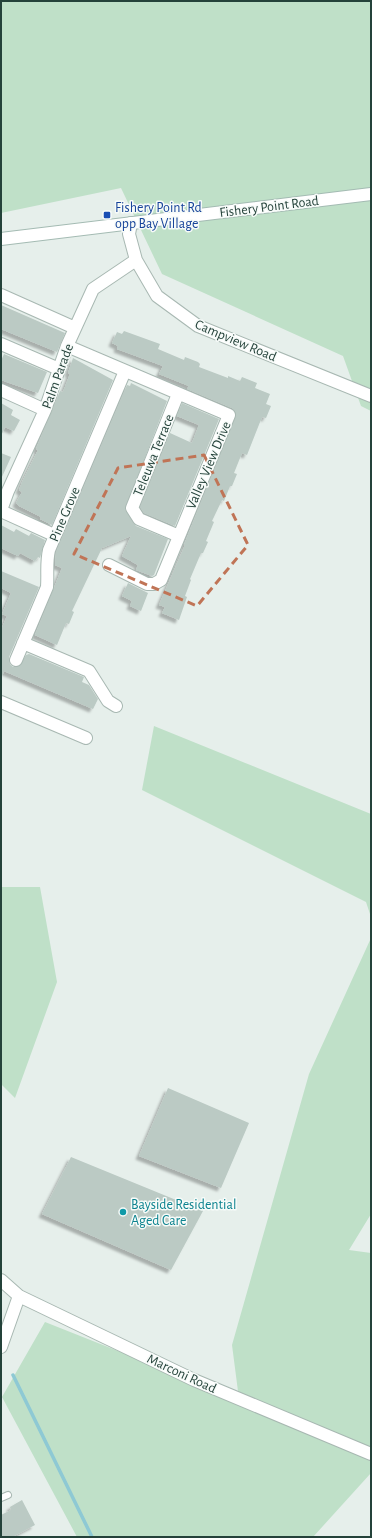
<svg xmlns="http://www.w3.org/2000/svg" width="372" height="1538" font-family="'Alegreya Sans',sans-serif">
  <defs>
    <filter id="shadow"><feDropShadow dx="-3.5" dy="3.5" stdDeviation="1" flood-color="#0004"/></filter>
  </defs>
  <rect width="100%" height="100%" fill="#e6efeb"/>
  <path fill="#bfe0c8" d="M 1,1 L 371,1 L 371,411 L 361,406 L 343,356 L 162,274 L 121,188 L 1,213 Z
    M 154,726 L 371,814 L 371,917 L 366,902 L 142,790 Z
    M 1,887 L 40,887 L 57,982 L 15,1098 L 1,1084 Z
    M 371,938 L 371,1214 L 349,1250 L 371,1253 L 371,1473 L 313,1537 L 77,1537 L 2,1397 L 45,1322 L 239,1399 L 232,1345 L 309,1074 Z"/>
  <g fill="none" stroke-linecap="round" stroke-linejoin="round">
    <path stroke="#8ec9d4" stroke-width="3.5" d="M 13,1375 L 92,1537"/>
  </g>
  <path fill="#bbcac4" filter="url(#shadow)" d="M 1,305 L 65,333 L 57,352 L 1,329 Z
    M 124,331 L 160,344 L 158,349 L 184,360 L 185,357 L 198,362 L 200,364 L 199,367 L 228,378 L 228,376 L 240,381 L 242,377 L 257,383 L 255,388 L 270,394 L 266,404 L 271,406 L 266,418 L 262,417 L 247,455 L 242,453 L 234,473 L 237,474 L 232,486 L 230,486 L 224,501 L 222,500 L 212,521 L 214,522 L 206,541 L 208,542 L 203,553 L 201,553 L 190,579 L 191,580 L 185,596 L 187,597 L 179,620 L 162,613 L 165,607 L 159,605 L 185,545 L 184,545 L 236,414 L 232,408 L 187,389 L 189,386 L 159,374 L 163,366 L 117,349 L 118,346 L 112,343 L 117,332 L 122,334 Z
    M 4,354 L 47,372 L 38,393 L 1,380 L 1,361 Z
    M 73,358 L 113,380 L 52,525 L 40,519 L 41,517 L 19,506 L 16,503 L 22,492 L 19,490 L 23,480 L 38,450 L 36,449 L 60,391 L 63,392 L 70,374 L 68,373 Z
    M 131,383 L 167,401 L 125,509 L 136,526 L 168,539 L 154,575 L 152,576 L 136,570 L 138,565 L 122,556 L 131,536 L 102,548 L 72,611 L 74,612 L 69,624 L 66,623 L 57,645 L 35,635 L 62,568 L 55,565 L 56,552 L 127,385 L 130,386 Z
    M 1,403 L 13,410 L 11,415 L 20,420 L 14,431 L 5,427 L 1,436 Z
    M 182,403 L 219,419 L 175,526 L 144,513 L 140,507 L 170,433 L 192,443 L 199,425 L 177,416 Z
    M 1,453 L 11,457 L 1,479 Z
    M 1,525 L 14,532 L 16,529 L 29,536 L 31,533 L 45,540 L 40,558 L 38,557 L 35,561 L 20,553 L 18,556 L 1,548 Z
    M 1,571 L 39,587 L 9,657 L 10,664 L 13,667 L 20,666 L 26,655 L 29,654 L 84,677 L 82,682 L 89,685 L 98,699 L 93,709 L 4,671 L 1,679 L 1,630 L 7,616 L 2,614 L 11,593 L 1,588 Z
    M 128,583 L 148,593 L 141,611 L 130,606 L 132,601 L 122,596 Z
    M 168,1088 L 249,1123 L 221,1188 L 139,1156 Z
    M 71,1157 L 203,1211 L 171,1270 L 42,1214 Z
    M 22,1500 L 35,1525 L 12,1537 L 1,1537 L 1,1515 L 11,1510 L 10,1507 Z"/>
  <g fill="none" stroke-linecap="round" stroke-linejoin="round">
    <defs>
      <path id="lane" d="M 1,1498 L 8,1495"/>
      <path id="street" d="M 131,223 L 129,234 L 136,260 L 157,296 L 198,326 L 371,396
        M 1,295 L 75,328
        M 1,344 L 59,369
        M 67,346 L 229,415 L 161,580 L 154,584 L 147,584 L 109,565
        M 1,390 L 45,410
        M 178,394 L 132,508 L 139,519 L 179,536
        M 1,510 L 8,491 L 45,410 L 67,346 L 93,289 L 136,260
        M 1,511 L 54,535
        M 23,643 L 89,671 L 108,701 L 116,706
        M 16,660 L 47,587 C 48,574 46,563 49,550 L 125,371
        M 1,702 L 86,738
        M 1,1280 L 19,1296 L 194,1380 L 371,1454
        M 1,1347 L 19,1296"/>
      <path id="secondary" d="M 1,239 L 371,194"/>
    </defs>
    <use href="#lane" stroke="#a8b8b2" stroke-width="8"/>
    <use href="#street" stroke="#a8b8b2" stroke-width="14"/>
    <use href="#secondary" stroke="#a4bbb3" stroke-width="14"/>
    <use href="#lane" stroke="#fff" stroke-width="6"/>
    <use href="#street" stroke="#fff" stroke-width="12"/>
    <use href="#secondary" stroke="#fff" stroke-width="12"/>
  </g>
  <path fill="none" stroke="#c07456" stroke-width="3" stroke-dasharray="8 5" stroke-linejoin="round" d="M 204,455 L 248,545 L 197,606 L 74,554 L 118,468 Z"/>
  <rect fill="#1a4fb4" stroke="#f7fbf9" stroke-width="1.5" x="103" y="211" width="8" height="8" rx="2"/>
  <circle fill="#0f9aa8" stroke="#f7fbf9" stroke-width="1.5" cx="123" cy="1212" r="4"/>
  <g text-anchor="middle" stroke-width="3" stroke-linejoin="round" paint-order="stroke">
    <g font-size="14" fill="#24423a" stroke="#f7fbf9">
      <text transform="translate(269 206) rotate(-7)" y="5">Fishery Point Road</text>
      <text transform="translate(236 340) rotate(23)" y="5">Campview Road</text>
      <text transform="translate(57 376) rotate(-70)" y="5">Palm Parade</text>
      <text transform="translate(153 455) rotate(-68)" y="5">Teleuwa Terrace</text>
      <text transform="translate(208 465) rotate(-67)" y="5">Valley View Drive</text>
      <text transform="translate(64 514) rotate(-67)" y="5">Pine Grove</text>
      <text transform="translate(182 1373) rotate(25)" y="5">Marconi Road</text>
    </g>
    <g font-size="14" fill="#164399" stroke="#f7fbf9" text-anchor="start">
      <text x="115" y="212">Fishery Point Rd<tspan x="115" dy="16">opp Bay Village</tspan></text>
    </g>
    <g font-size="14" fill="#0d838f" stroke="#f7fbf9" text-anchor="start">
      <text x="131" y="1209">Bayside Residential<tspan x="131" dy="16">Aged Care</tspan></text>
    </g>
  </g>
  <rect width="372" height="1538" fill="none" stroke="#24423a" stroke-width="4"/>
</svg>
